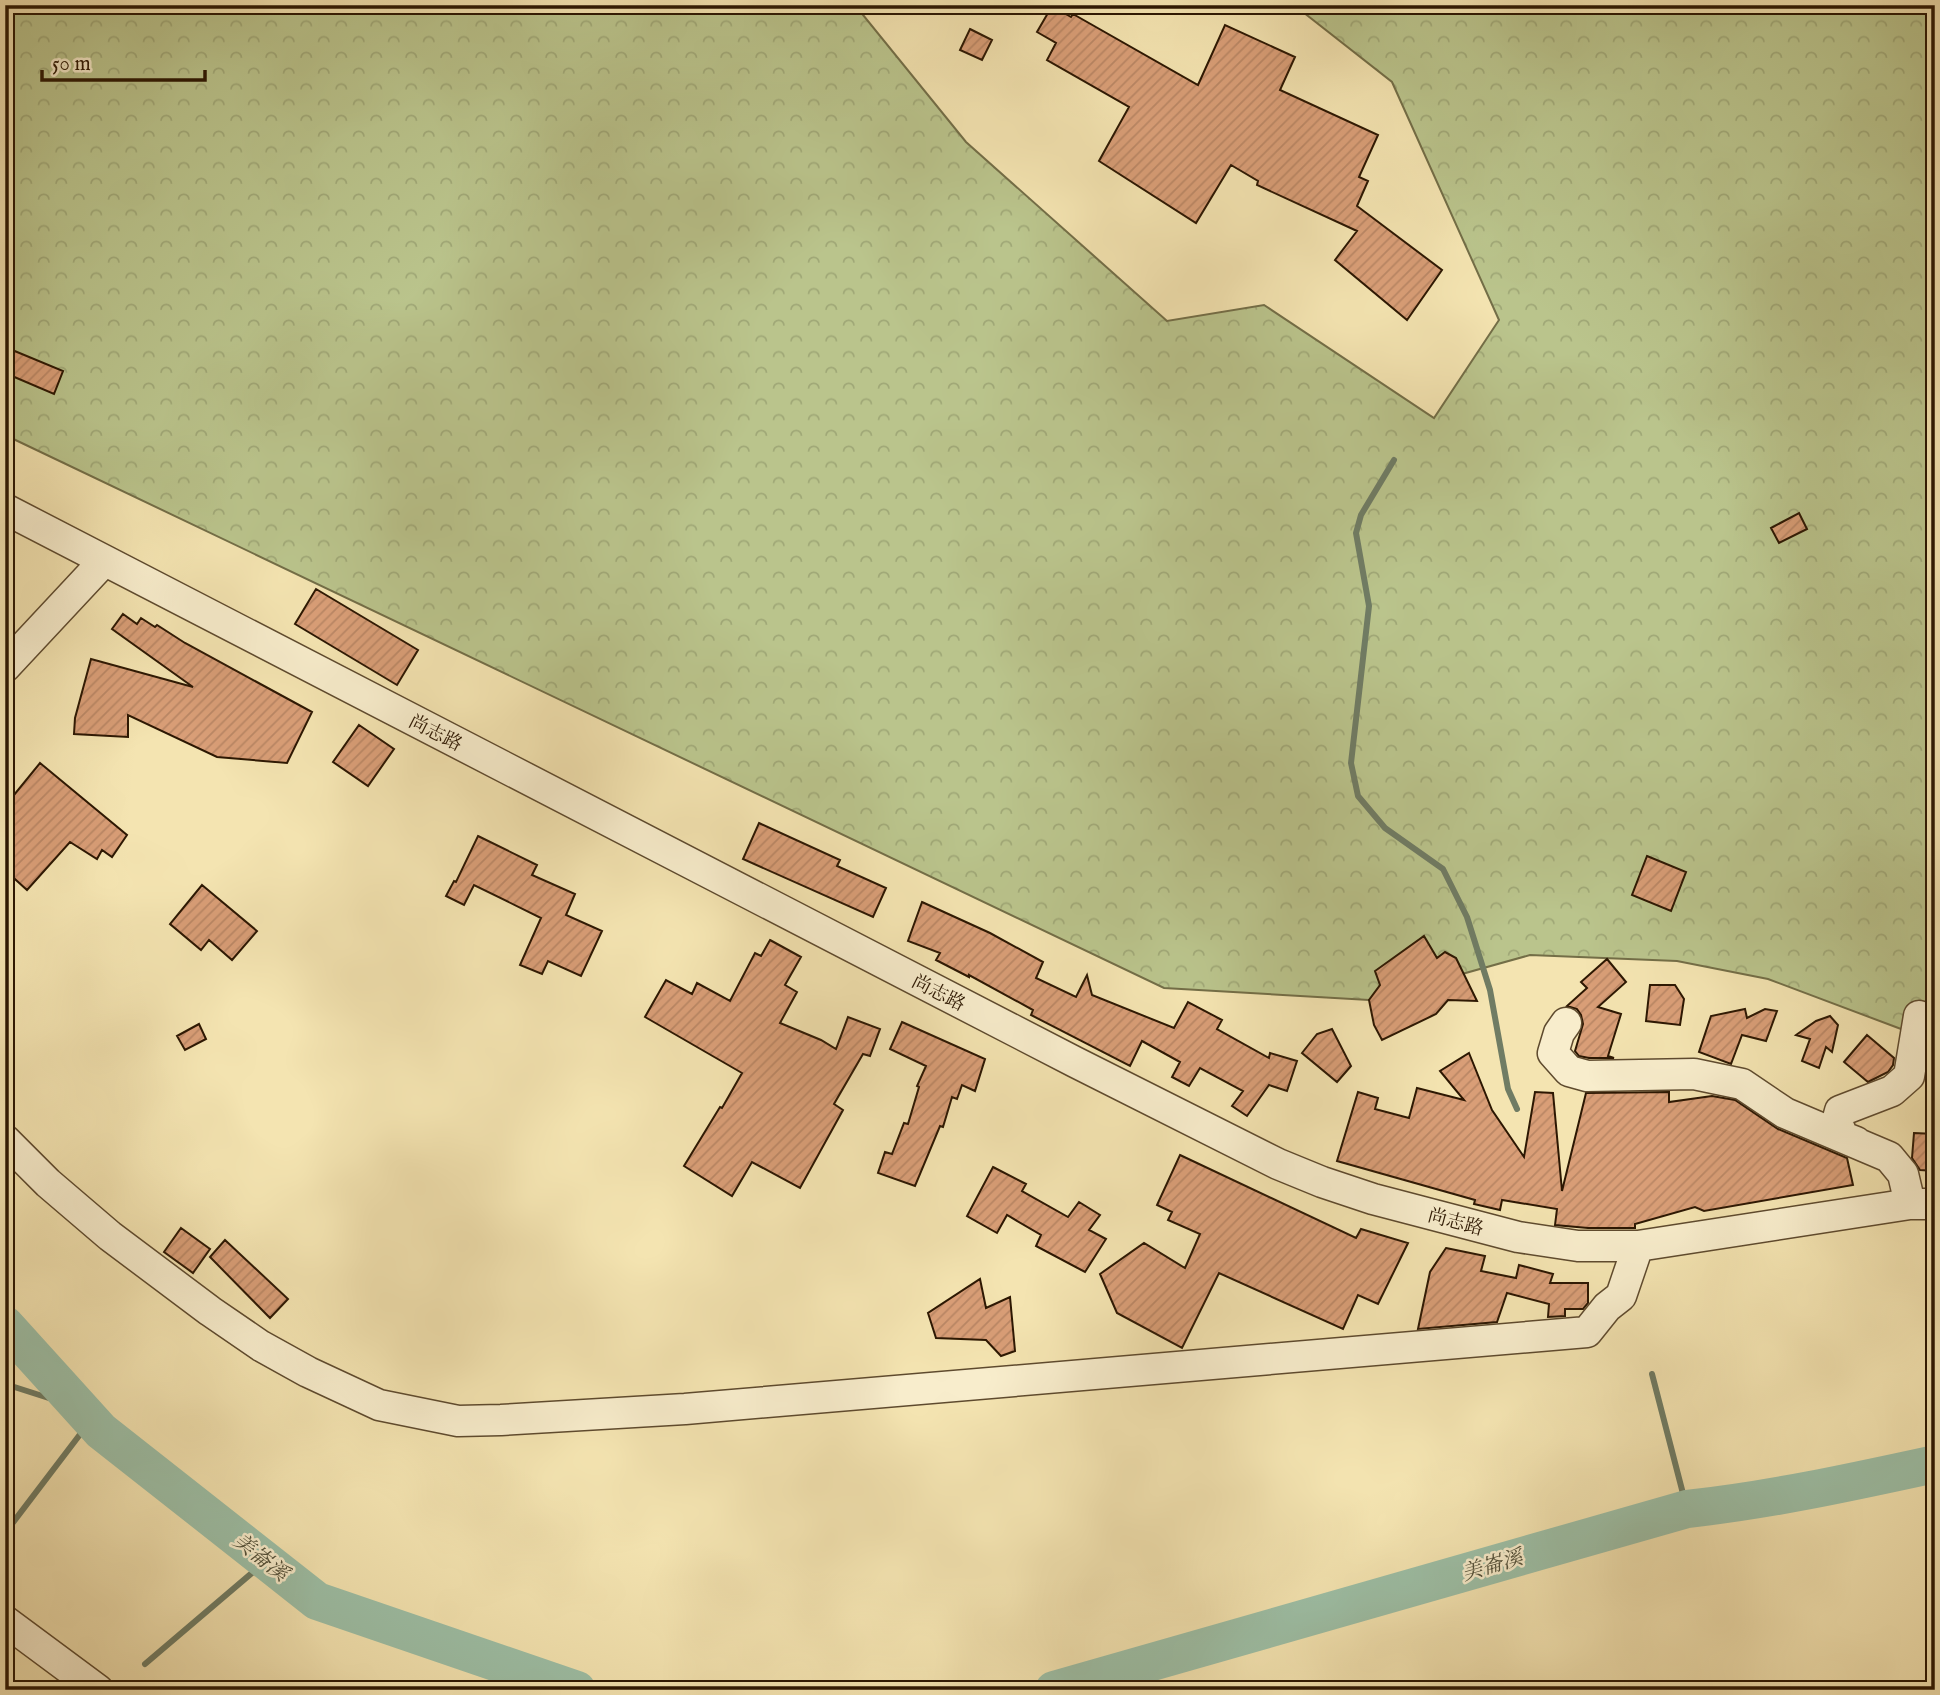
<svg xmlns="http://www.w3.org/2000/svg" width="1940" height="1695" font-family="'IM FELL English','Noto Serif TC',serif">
  <defs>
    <pattern id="forest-crowns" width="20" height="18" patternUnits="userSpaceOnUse" patternTransform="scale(1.75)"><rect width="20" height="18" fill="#bac48c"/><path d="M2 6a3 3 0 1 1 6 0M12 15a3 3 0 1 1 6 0" fill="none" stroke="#a0a877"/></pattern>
    <pattern id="building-hatch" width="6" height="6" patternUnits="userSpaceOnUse" patternTransform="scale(1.75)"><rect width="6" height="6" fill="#d99e77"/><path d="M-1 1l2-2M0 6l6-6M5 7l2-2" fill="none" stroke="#ba8765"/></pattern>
  </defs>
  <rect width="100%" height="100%" fill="#f4e4b1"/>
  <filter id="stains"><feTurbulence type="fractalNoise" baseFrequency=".00286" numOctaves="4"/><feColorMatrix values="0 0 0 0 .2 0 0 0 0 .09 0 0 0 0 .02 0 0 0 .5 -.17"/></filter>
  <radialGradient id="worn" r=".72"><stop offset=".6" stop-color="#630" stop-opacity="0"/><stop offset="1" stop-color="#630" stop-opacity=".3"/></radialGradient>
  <path fill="url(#forest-crowns)" stroke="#736e47" stroke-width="2" d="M 5,5 L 855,5 L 966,142 L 1167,321 L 1264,305 L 1434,418 L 1499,320 L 1392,82 L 1294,5 L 1929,5 L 1935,24 L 1935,1052 L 1909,1032 L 1768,979 L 1677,961 L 1530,955 L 1369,1000 L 1164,988 L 5,435 Z"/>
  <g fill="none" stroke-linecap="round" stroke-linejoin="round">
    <path stroke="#707c64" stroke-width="6" d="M 1394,460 L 1361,515 L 1356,533 L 1369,606 L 1351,763 L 1358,796 L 1385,828 L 1443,869 L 1467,917 L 1490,990 L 1508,1089 L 1517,1109
      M 1652,1374 L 1687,1509
      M 5,1384 L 80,1408
      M 5,1533 L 91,1420
      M 145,1664 L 266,1561"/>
    <path stroke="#9dbfa6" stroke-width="38" d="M 5,1325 L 101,1431 L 317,1601 L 577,1690
      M 1054,1690 L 1687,1509 C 1770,1500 1852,1482 1935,1464"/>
  </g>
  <path fill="url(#building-hatch)" stroke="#2c1702" stroke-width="2" d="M 1052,6 L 1071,17 L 1073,14 L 1198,85 L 1225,25 L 1295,57 L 1280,90 L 1378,135 L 1359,177 L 1368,181 L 1357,206 L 1442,270 L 1407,320 L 1335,260 L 1357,231 L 1257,185 L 1258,181 L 1231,165 L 1196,223 L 1099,161 L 1129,107 L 1047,60 L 1056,43 L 1037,32 Z
    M 970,29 L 992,40 L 982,60 L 960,50 Z
    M 5,347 L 63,371 L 54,394 L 5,373 Z
    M 1799,513 L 1807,529 L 1779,543 L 1771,528 Z
    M 316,589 L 418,650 L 397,685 L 295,624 Z
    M 123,614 L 137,624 L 141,618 L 155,627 L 157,625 L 185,643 L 312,712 L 287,763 L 217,757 L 128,715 L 128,737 L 74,734 L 75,718 L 91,659 L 193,687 L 112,629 Z
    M 359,725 L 394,749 L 368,786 L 333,762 Z
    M 40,763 L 127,835 L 112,857 L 102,850 L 97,859 L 70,842 L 27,890 L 5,870 L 5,787 L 14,795 Z
    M 759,823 L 840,860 L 837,866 L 886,888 L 873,917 L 743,859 Z
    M 478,836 L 537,865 L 532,875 L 575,894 L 566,915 L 602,931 L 581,976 L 548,961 L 542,974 L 520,965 L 541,918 L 474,885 L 464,905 L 446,896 L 454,881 L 456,882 Z
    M 1647,856 L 1686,872 L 1671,911 L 1632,895 Z
    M 202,885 L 257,931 L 232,960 L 209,940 L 201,950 L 170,924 Z
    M 922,902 L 990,933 L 1043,962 L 1036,978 L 1076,997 L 1087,975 L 1092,995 L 1174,1028 L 1188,1002 L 1222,1020 L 1217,1029 L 1269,1058 L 1270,1053 L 1297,1061 L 1287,1091 L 1269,1085 L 1247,1116 L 1232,1106 L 1243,1091 L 1200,1068 L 1189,1086 L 1172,1077 L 1180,1062 L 1142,1041 L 1130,1066 L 1031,1015 L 1033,1010 L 969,975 L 969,977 L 936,960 L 940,953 L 908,941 Z
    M 1424,936 L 1437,958 L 1445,952 L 1456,958 L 1477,1001 L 1448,1000 L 1436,1014 L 1382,1040 L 1374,1025 L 1369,1000 L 1380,985 L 1375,971 Z
    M 770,940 L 801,957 L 785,985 L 797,992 L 780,1023 L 821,1040 L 836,1049 L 848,1017 L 880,1029 L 870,1056 L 863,1054 L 834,1104 L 843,1110 L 800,1188 L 752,1162 L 732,1196 L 684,1166 L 720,1107 L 722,1108 L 742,1073 L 645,1017 L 666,980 L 692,994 L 697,983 L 730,1001 L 755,953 L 761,956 Z
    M 1607,959 L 1626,982 L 1598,1007 L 1621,1014 L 1608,1056 L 1614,1058 L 1589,1058 L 1579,1056 L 1575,1051 L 1583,1024 L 1581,1015 L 1577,1009 L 1567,1006 L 1587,988 L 1581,982 Z
    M 1650,985 L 1675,985 L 1684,999 L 1680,1025 L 1646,1021 Z
    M 1745,1009 L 1747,1018 L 1765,1009 L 1777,1011 L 1766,1041 L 1742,1035 L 1731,1064 L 1699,1052 L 1711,1016 Z
    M 1830,1016 L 1838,1025 L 1832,1052 L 1826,1047 L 1819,1068 L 1802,1061 L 1810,1039 L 1796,1035 L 1816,1021 Z
    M 902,1022 L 985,1059 L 975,1091 L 962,1085 L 957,1099 L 952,1097 L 943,1127 L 940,1126 L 915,1186 L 878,1173 L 885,1152 L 892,1154 L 904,1123 L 908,1124 L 919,1087 L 917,1086 L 926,1066 L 890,1049 Z
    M 199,1024 L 206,1039 L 185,1050 L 177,1036 Z
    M 1332,1029 L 1351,1066 L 1337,1082 L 1302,1053 L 1317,1034 Z
    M 1867,1035 L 1894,1058 L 1893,1065 L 1888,1072 L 1868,1082 L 1844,1062 Z
    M 1469,1053 L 1492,1110 L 1524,1157 L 1535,1092 L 1553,1093 L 1562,1191 L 1586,1093 L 1669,1092 L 1669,1102 L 1712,1096 L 1735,1100 L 1778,1129 L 1847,1158 L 1853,1185 L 1704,1211 L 1695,1207 L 1635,1224 L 1635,1228 L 1588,1228 L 1555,1225 L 1557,1209 L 1502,1200 L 1500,1210 L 1474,1204 L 1475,1200 L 1337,1161 L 1358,1092 L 1378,1098 L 1375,1109 L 1409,1118 L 1417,1088 L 1464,1100 L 1440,1071 Z
    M 1914,1133 L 1935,1134 L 1935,1171 L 1920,1170 L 1912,1158 Z
    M 1180,1155 L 1356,1238 L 1361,1229 L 1408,1243 L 1378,1304 L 1358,1295 L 1343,1329 L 1219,1273 L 1182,1348 L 1117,1313 L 1100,1274 L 1144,1243 L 1185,1268 L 1200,1234 L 1168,1220 L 1172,1212 L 1157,1205 Z
    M 993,1167 L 1026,1184 L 1022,1191 L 1068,1217 L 1079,1202 L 1100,1215 L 1089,1230 L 1106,1239 L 1085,1272 L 1036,1246 L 1041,1235 L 1007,1215 L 997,1233 L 967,1216 Z
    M 181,1228 L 210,1249 L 193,1273 L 164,1252 Z
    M 225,1240 L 288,1299 L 270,1318 L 210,1257 Z
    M 1446,1248 L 1485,1256 L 1481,1271 L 1516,1278 L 1519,1265 L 1553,1274 L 1550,1283 L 1588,1283 L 1588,1303 L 1583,1309 L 1565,1309 L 1565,1316 L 1548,1317 L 1549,1304 L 1507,1293 L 1497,1322 L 1418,1329 L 1430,1272 Z
    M 980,1279 L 986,1308 L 1010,1297 L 1015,1351 L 1001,1356 L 986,1340 L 936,1338 L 928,1313 Z"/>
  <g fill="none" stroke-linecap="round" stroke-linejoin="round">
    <defs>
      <path id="minor" d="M 5,509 L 1075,1062 L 1278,1164 L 1322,1182 L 1373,1199 L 1518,1237 L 1578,1246 L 1638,1246 L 1910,1204 L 1935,1204
        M 5,667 L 104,561
        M 1566,1023 L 1559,1033 L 1553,1053 L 1569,1071 L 1587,1076 L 1694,1074 L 1742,1084 L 1785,1113 L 1889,1157 L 1903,1174 L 1910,1204
        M 5,1140 L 48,1183 L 110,1236 L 210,1311 L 261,1346 L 308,1372 L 379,1405 L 458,1421 L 501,1420 L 685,1409 L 1587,1332 L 1607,1307 L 1621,1296 L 1638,1246
        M 1856,1142 L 1843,1137 L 1837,1122 L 1840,1111 L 1892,1091 L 1909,1076 L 1919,1016
        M 5,1621 L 98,1690"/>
    </defs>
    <use href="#minor" stroke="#5e4a2e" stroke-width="33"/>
    <use href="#minor" stroke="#f8edcc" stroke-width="30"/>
  </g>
  <g text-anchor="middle" stroke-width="5" stroke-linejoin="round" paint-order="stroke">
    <g font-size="19" fill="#2c1702" stroke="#f8edcc">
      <text transform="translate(436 732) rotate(27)" y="7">尚志路</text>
      <text transform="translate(939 992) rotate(27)" y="7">尚志路</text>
      <text transform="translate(1456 1221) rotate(15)" y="7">尚志路</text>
    </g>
    <g font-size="21" font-style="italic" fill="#54523b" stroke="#f8edcc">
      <text transform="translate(261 1557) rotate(38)" y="7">美崙溪</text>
      <text transform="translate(1492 1565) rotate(-16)" y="7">美崙溪</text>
    </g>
  </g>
  <rect width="1940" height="1695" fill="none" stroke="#f4e4b1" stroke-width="28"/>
  <rect x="7" y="7" width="1926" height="1681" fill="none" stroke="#2c1702" stroke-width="3.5"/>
  <rect x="14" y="14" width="1912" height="1667" fill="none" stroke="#2c1702" stroke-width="2"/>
  <path d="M42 70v10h163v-10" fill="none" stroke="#2c1702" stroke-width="3.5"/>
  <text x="52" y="70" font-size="21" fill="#2c1702" stroke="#f8edcc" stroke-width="5" paint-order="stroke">50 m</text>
  <rect width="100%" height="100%" filter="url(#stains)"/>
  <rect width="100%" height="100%" fill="url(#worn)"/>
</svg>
